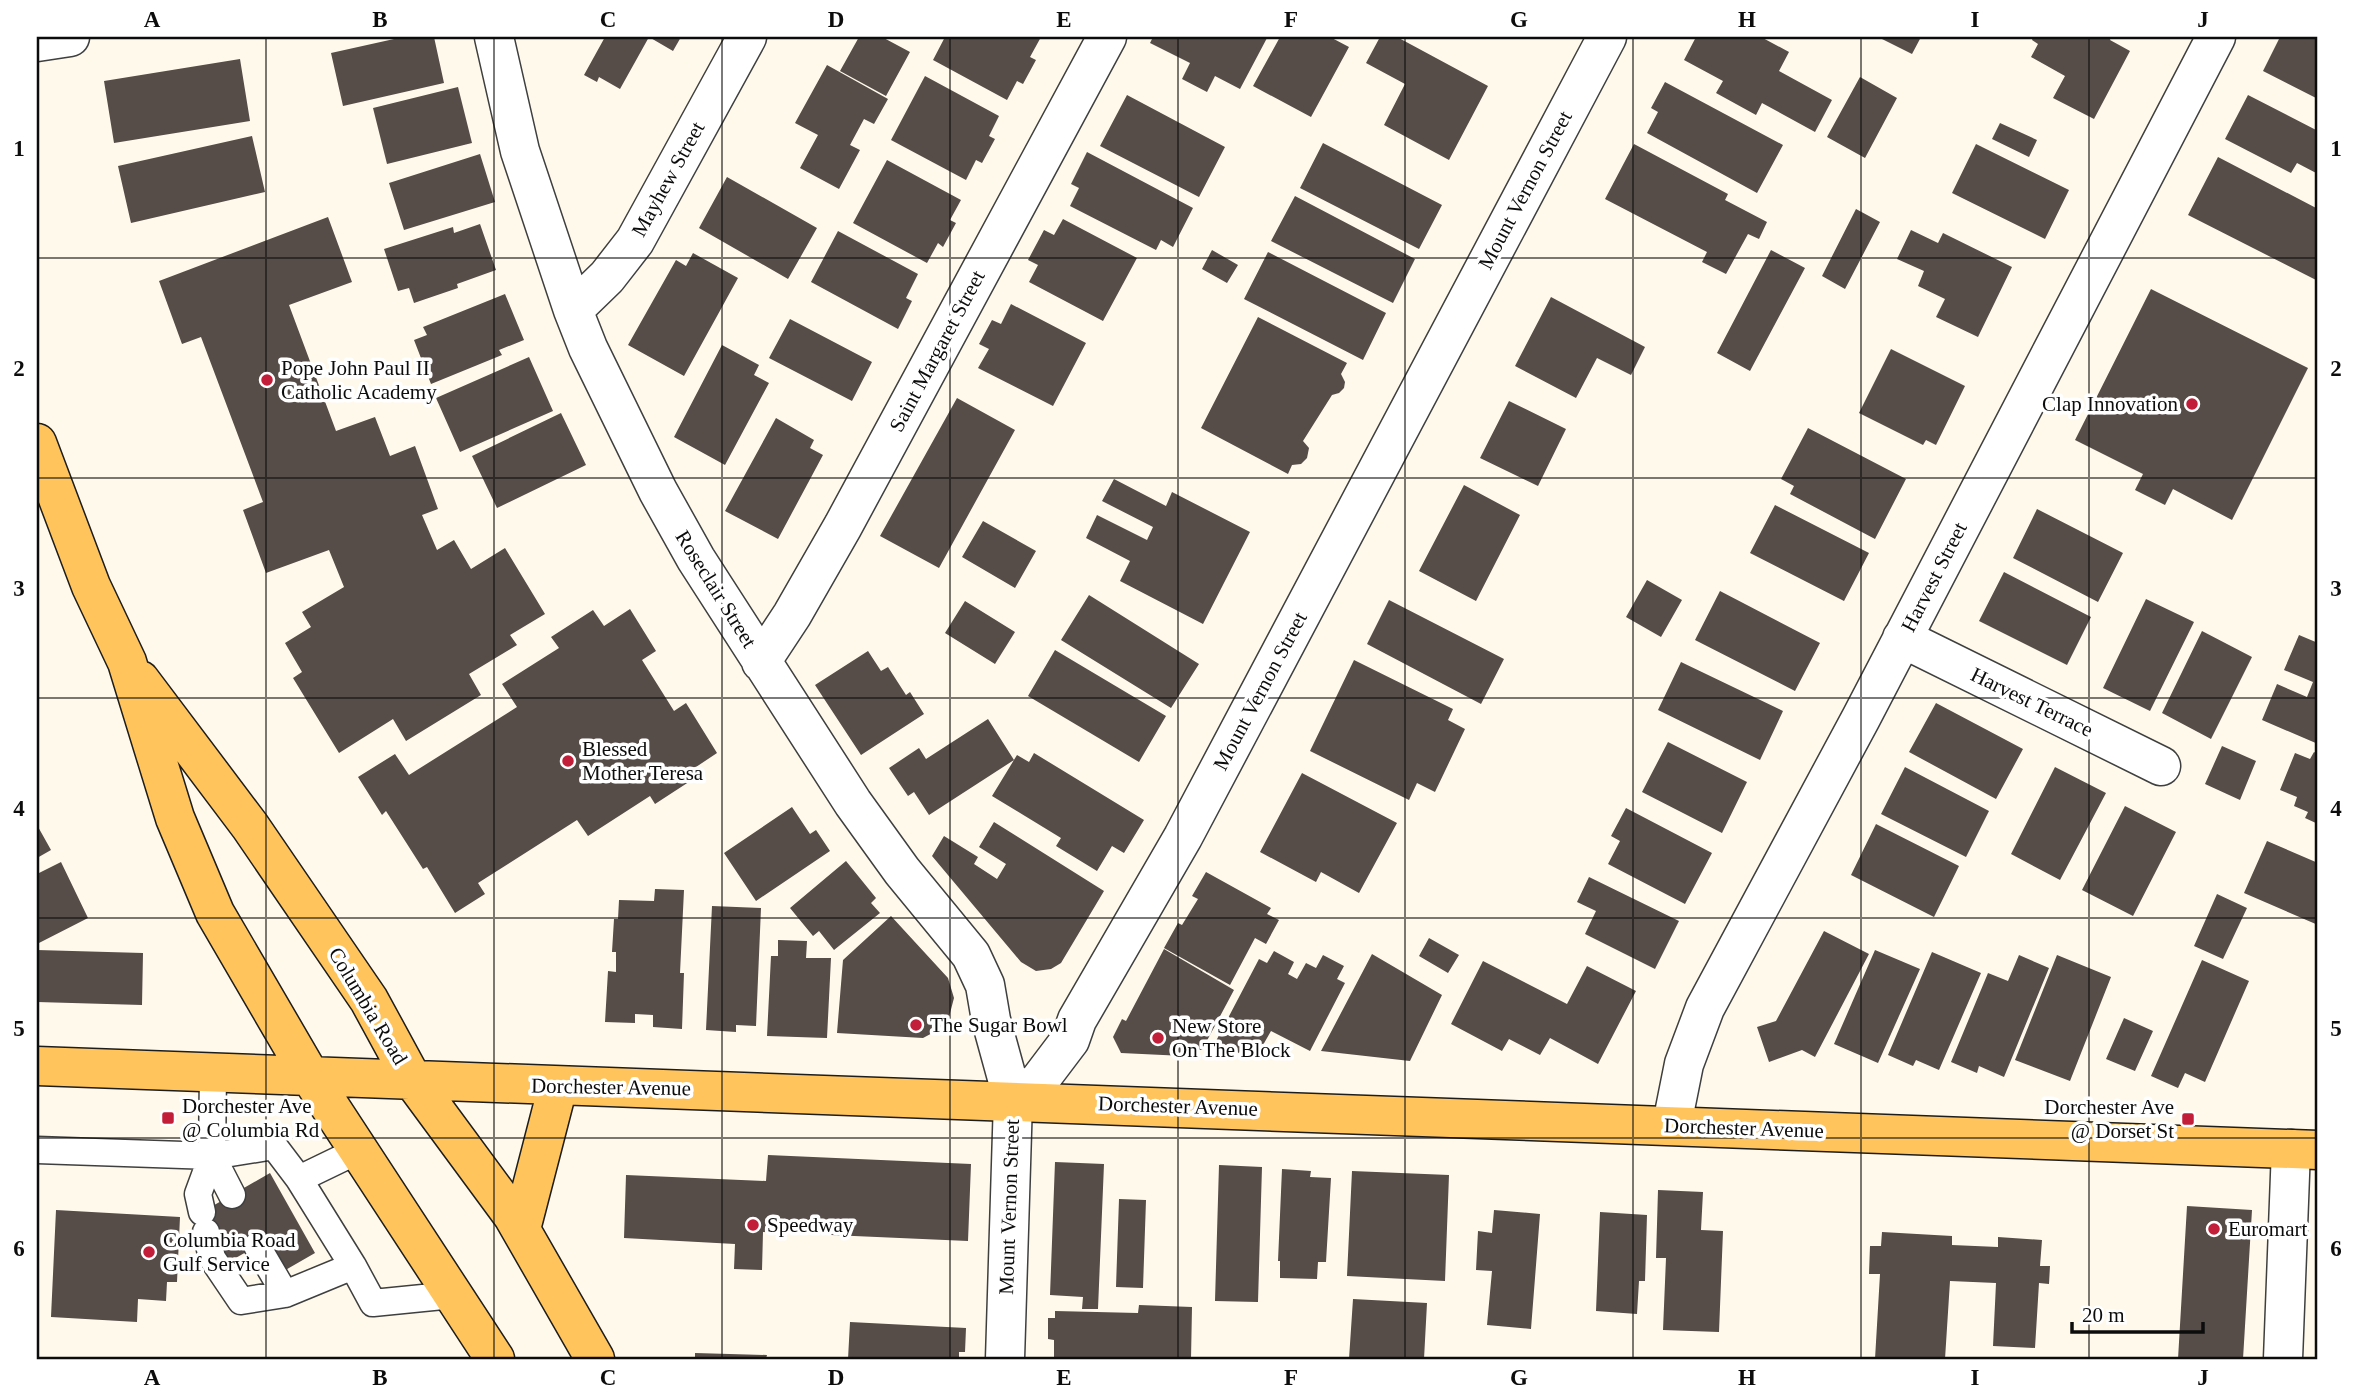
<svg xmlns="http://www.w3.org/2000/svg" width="2355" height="1396" font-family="Georgia,serif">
  <rect width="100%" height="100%" fill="#fff9ec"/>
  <path fill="#564c48" d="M 403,37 L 434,37 L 444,83 L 343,106 L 331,53 Z
    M 605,37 L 649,37 L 620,89 L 599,77 L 597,82 L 584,75 Z
    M 649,37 L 681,37 L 673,51 Z
    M 859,37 L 882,37 L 910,52 L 886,96 L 840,71 Z
    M 945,37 L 1041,37 L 1030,57 L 1036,60 L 1023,84 L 1017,81 L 1007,100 L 933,60 Z
    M 1153,37 L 1265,37 L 1267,38 L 1240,89 L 1215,76 L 1207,92 L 1182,79 L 1190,63 L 1150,43 Z
    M 1280,37 L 1330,37 L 1349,47 L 1311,117 L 1253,86 Z
    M 1380,37 L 1397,37 L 1488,86 L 1449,160 L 1384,125 L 1405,84 L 1366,63 Z
    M 1696,37 L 1761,37 L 1789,52 L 1779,71 L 1832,100 L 1815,132 L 1762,103 L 1756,115 L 1716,93 L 1723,81 L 1684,60 Z
    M 1878,37 L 1921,37 L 1912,54 Z
    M 2033,37 L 2111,37 L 2110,40 L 2130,51 L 2094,119 L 2053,98 L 2065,76 L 2031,57 L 2038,44 L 2032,40 Z
    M 2280,37 L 2318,37 L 2318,99 L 2263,71 Z
    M 240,59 L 250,121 L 114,143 L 104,81 Z
    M 827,65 L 888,99 L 874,124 L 864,119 L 850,145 L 860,150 L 839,189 L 800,168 L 818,135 L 795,123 Z
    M 925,76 L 999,116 L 989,136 L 995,139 L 982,163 L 976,160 L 966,180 L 891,140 Z
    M 1860,77 L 1897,98 L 1865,158 L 1827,137 Z
    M 1665,82 L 1783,145 L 1757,193 L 1647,133 L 1658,112 L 1651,108 Z
    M 458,87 L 472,143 L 387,164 L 373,108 Z
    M 1127,95 L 1225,147 L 1199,197 L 1100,146 Z
    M 2248,95 L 2318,131 L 2318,174 L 2297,163 L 2291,173 L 2225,139 Z
    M 2000,123 L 2037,140 L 2029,157 L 1992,139 Z
    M 252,136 L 265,192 L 131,223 L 118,166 Z
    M 1323,143 L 1442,205 L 1419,249 L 1300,188 Z
    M 1634,144 L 1728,194 L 1725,200 L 1767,222 L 1759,239 L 1748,234 L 1726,274 L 1702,262 L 1707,252 L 1605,199 Z
    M 1976,144 L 2069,190 L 2045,239 L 1952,193 Z
    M 1087,152 L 1193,208 L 1173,247 L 1161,240 L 1156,250 L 1070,206 L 1079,188 L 1071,184 Z
    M 480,154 L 495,202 L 404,230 L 389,183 Z
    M 2218,157 L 2318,209 L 2318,281 L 2188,215 Z
    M 887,160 L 961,200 L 950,220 L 956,223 L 943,247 L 938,243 L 927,263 L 853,223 Z
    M 727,177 L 817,228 L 788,279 L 699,228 Z
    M 1295,196 L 1415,259 L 1393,303 L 1271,241 Z
    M 1856,209 L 1880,222 L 1845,289 L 1822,276 Z
    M 328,217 L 352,282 L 289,305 L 336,431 L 375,417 L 390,456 L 415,446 L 438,509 L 422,515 L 437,550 L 454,540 L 471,569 L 505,548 L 545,614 L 510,635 L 517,645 L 469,674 L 481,695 L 406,741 L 393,719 L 339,753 L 293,678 L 302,672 L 285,643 L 311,627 L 302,612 L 344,587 L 329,550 L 266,573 L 243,510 L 263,502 L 201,337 L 182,344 L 159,281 Z
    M 1063,219 L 1137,258 L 1103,321 L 1029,282 L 1038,265 L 1028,260 L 1044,230 L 1054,235 Z
    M 480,224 L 496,270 L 457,284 L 458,288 L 414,303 L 409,288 L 398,291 L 384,249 L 453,227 L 454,233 Z
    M 1911,230 L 1938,243 L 1943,233 L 2012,267 L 1978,337 L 1936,317 L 1945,299 L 1918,286 L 1924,271 L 1897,259 Z
    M 838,231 L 918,274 L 906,298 L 912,301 L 898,329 L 811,282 Z
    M 1212,250 L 1238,265 L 1227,283 L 1202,269 Z
    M 1771,250 L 1805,268 L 1750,371 L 1717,353 Z
    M 1268,252 L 1386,313 L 1363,360 L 1244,299 Z
    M 693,253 L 738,278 L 684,376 L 628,345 L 676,260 L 686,266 Z
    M 2151,289 L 2308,368 L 2232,520 L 2173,489 L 2165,505 L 2135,490 L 2143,474 L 2075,440 Z
    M 505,294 L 524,340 L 499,350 L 502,355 L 431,384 L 414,340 L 427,335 L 423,327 Z
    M 1551,297 L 1645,347 L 1631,375 L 1597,358 L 1576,398 L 1515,366 Z
    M 1011,304 L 1086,343 L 1053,406 L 978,368 L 989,349 L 979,344 L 992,320 L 1001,324 Z
    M 1258,317 L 1347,363 L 1341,374 L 1345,382 L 1344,388 L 1339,393 L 1332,395 L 1303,441 L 1309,448 L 1307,458 L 1301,464 L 1292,465 L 1288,474 L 1201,428 Z
    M 790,319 L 872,362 L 852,401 L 769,358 Z
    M 722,345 L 759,365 L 754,375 L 769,383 L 725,465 L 674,437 Z
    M 1891,349 L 1965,386 L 1936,445 L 1926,440 L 1923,445 L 1859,413 Z
    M 529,357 L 553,411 L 460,452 L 436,398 Z
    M 957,398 L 1015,430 L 939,568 L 880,536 Z
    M 1509,401 L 1566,429 L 1538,486 L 1480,458 Z
    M 561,413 L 586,465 L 497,508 L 472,456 Z
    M 776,418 L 814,440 L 810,448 L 823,455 L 778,539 L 725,511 Z
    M 1808,428 L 1906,479 L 1875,539 L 1790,494 L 1794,486 L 1781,479 Z
    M 1114,479 L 1166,506 L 1172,492 L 1250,532 L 1203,624 L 1120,581 L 1130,561 L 1086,538 L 1097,515 L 1147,540 L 1153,527 L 1102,501 Z
    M 1464,485 L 1520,515 L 1476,601 L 1419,571 Z
    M 1775,505 L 1869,553 L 1844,601 L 1750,553 Z
    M 2037,509 L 2123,553 L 2098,602 L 2013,558 Z
    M 983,521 L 1036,551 L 1015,588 L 962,557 Z
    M 2004,572 L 2091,617 L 2067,665 L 1979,621 Z
    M 1647,580 L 1682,600 L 1661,637 L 1626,617 Z
    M 1720,591 L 1820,643 L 1795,691 L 1695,640 Z
    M 1089,595 L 1199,664 L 1171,708 L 1061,640 Z
    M 2146,599 L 2194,622 L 2150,711 L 2103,688 Z
    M 1389,600 L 1504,659 L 1481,704 L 1367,644 Z
    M 965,601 L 1015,632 L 995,664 L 945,633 Z
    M 630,609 L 656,651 L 642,660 L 674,711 L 686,703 L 717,753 L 693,769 L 698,776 L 655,804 L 650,796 L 588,836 L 577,820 L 478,883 L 485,894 L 455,913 L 427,867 L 423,869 L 386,811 L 382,815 L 358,777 L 395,754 L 409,775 L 517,707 L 502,684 L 559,648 L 551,637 L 593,610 L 604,626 Z
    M 2202,631 L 2252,657 L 2211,739 L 2162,713 Z
    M 2299,635 L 2318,643 L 2318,744 L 2262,720 L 2277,684 L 2307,697 L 2313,682 L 2284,670 Z
    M 1055,650 L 1166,716 L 1139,762 L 1028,696 Z
    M 868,651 L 881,671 L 888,667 L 906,695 L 910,692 L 924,714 L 861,755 L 815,685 Z
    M 1354,660 L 1453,709 L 1448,720 L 1465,729 L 1435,792 L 1417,783 L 1409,800 L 1310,751 Z
    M 1681,662 L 1783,711 L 1760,760 L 1658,710 Z
    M 1936,703 L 2023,749 L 1996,799 L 1909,752 Z
    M 988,719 L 1014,760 L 929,815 L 914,792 L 908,796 L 889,768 L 919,748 L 926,759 Z
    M 1668,742 L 1747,782 L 1722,833 L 1642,792 Z
    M 2222,746 L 2256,761 L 2240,800 L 2205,784 Z
    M 2314,752 L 2318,754 L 2318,824 L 2305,818 L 2308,812 L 2294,806 L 2297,797 L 2280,790 L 2295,753 L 2310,759 Z
    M 1034,753 L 1144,820 L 1124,853 L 1112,846 L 1097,871 L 1056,846 L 1061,838 L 992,796 L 1017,755 L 1029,762 Z
    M 1905,767 L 1989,811 L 1966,857 L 1881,814 Z
    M 2055,767 L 2106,793 L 2060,880 L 2011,854 Z
    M 1302,773 L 1397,823 L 1359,893 L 1321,872 L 1316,882 L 1260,852 Z
    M 2125,806 L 2176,832 L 2133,916 L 2082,890 Z
    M 792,807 L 810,834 L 816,830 L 830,851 L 756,901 L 724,853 Z
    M 1626,808 L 1712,853 L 1685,904 L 1608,864 L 1620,841 L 1611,836 Z
    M 994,822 L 1104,891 L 1061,963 L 1051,969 L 1036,971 L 1021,962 L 932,856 L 944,836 L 978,857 L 974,864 L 997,879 L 1006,864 L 979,847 Z
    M 1876,824 L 1959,866 L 1934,917 L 1851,875 Z
    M 37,825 L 51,850 L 37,858 Z
    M 2267,841 L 2318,863 L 2318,925 L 2244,893 Z
    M 846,861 L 876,898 L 871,903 L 880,913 L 834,950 L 819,931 L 813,936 L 790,908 Z
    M 61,862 L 88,918 L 37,944 L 37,874 Z
    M 1206,872 L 1271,908 L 1267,914 L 1279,920 L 1266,944 L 1255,938 L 1230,985 L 1164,948 L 1178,923 L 1182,925 L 1198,899 L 1192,896 Z
    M 1589,877 L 1679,921 L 1655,969 L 1585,934 L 1596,911 L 1577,902 Z
    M 655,889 L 684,890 L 680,973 L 684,973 L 682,1029 L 653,1027 L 653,1015 L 635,1014 L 635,1023 L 605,1022 L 608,971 L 616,972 L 616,952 L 612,952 L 614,919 L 618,919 L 619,900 L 654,901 Z
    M 2217,894 L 2247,908 L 2223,959 L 2194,946 Z
    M 712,906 L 761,908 L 756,1026 L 736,1025 L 736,1032 L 706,1030 Z
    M 891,916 L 948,978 L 954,998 L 949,1017 L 938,1030 L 923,1038 L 837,1033 L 843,960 Z
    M 1824,931 L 1869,954 L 1815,1057 L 1802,1050 L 1769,1062 L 1757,1027 L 1776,1021 Z
    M 1429,938 L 1459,955 L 1448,973 L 1419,956 Z
    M 778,940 L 807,941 L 806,958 L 831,958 L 827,1038 L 767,1036 L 771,956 L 778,956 Z
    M 1164,949 L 1234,990 L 1202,1050 L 1184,1050 L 1184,1056 L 1121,1053 L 1113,1037 L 1122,1019 L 1126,1021 Z
    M 37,950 L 143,953 L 142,1005 L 37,1002 Z
    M 1875,950 L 1920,969 L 1878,1063 L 1834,1044 Z
    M 1274,951 L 1294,962 L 1288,974 L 1297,979 L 1306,963 L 1316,968 L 1323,955 L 1344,966 L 1337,979 L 1345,983 L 1310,1051 L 1271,1031 L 1259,1052 L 1244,1044 L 1239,1053 L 1216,1041 L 1259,959 L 1267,963 Z
    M 1932,952 L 1981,973 L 1939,1070 L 1916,1060 L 1913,1066 L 1888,1055 Z
    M 1372,954 L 1442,995 L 1410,1061 L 1321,1051 Z
    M 2019,955 L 2049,968 L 2004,1077 L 1979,1066 L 1977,1073 L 1951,1062 L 1988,973 L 2008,981 Z
    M 2057,955 L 2111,977 L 2070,1081 L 2015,1060 Z
    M 2202,960 L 2249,981 L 2205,1082 L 2185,1073 L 2178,1088 L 2151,1076 Z
    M 1483,961 L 1567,1004 L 1587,966 L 1636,991 L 1598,1064 L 1550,1038 L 1540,1055 L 1509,1039 L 1502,1051 L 1451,1024 Z
    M 2124,1018 L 2153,1031 L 2135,1071 L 2106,1059 Z
    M 768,1155 L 971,1164 L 968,1241 L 763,1232 L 762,1270 L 734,1269 L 735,1244 L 624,1238 L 626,1175 L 766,1181 Z
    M 1055,1162 L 1104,1164 L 1098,1309 L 1082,1309 L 1083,1297 L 1050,1295 Z
    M 1219,1165 L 1262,1167 L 1258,1302 L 1215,1301 Z
    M 1282,1169 L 1311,1171 L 1310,1177 L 1331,1178 L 1326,1262 L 1318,1262 L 1317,1279 L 1280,1278 L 1280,1261 L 1278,1261 Z
    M 1352,1171 L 1449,1175 L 1445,1281 L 1347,1276 Z
    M 270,1173 L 315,1253 L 282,1272 L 264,1242 L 225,1264 L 197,1215 Z
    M 1658,1190 L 1703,1192 L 1701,1230 L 1723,1231 L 1719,1332 L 1663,1330 L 1666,1258 L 1656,1258 Z
    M 1119,1199 L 1146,1200 L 1143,1288 L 1116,1287 Z
    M 2187,1206 L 2252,1210 L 2243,1359 L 2178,1359 Z
    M 56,1210 L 180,1217 L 177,1282 L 167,1282 L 166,1301 L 138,1299 L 137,1322 L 51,1317 Z
    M 1494,1210 L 1540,1214 L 1531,1329 L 1487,1325 L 1492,1271 L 1476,1270 L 1478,1231 L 1492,1233 Z
    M 1600,1212 L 1647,1215 L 1645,1281 L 1639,1281 L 1637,1314 L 1596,1311 Z
    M 1882,1232 L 1952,1236 L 1952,1245 L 1998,1247 L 1998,1237 L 2042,1240 L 2040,1266 L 2050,1266 L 2049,1284 L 2039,1283 L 2035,1348 L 1993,1346 L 1996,1283 L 1950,1281 L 1945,1359 L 1875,1359 L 1880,1274 L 1869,1274 L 1870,1246 L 1881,1246 Z
    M 1353,1299 L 1427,1303 L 1424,1359 L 1349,1359 Z
    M 1139,1305 L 1192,1307 L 1191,1359 L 1054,1359 L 1054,1340 L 1048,1339 L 1048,1318 L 1055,1318 L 1055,1311 L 1138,1313 Z
    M 850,1322 L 966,1328 L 965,1352 L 959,1352 L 959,1359 L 848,1359 Z
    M 695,1353 L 767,1355 L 766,1359 L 695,1359 Z"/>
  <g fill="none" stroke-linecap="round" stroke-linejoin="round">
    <defs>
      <path id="lane" d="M 37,1150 L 212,1156 L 232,1195
        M 212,1156 L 274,1146 L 299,1179 L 353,1266
        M 299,1179 L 359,1150
        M 202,1212 L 198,1194 L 212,1156 L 213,1072
        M 206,1232 L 212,1258 L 241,1301 L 285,1294
        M 257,1246 L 285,1294 L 353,1266 L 373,1303 L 453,1295"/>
      <path id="street" d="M 494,37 L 520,151 L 573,310 L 588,348 L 658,491 L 696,559 L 853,803 L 902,871 L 971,955 L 985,985 L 991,1020 L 1013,1100 L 1005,1359
        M 37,42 L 70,37
        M 573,310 L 607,277 L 635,241 L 747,37
        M 1902,638 L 2161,766
        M 761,662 L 792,615 L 843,526 L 1107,37
        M 1013,1100 L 1039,1081 L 1070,1040 L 1077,1020 L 1183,837 L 1607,37
        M 1672,1124 L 1684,1064 L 1705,1008 L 1861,718 L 2216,37
        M 2283,1359 L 2291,1149"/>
      <path id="primary" d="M 37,443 L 91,586 L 127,662 L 175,818 L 215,913 L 310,1076 L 495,1359
        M 140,680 L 250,826 L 369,1000 L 412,1079 L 513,1216 L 595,1359
        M 37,1066 L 2318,1150
        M 521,1229 L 558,1086"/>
    </defs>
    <use href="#lane" stroke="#3f3f3f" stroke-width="29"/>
    <use href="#street" stroke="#3f3f3f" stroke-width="41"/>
    <use href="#primary" stroke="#1d1d1d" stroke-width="41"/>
    <use href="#lane" stroke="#fff" stroke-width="26"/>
    <use href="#street" stroke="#fff" stroke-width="38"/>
    <use href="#primary" stroke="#ffc45c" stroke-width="38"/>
  </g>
  <path fill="none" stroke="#0c0c0c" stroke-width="2" stroke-opacity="0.55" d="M 266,37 L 266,1359M 494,37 L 494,1359M 722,37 L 722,1359M 950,37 L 950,1359M 1178,37 L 1178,1359M 1405,37 L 1405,1359M 1633,37 L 1633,1359M 1861,37 L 1861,1359M 2089,37 L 2089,1359M 37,258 L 2318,258M 37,478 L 2318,478M 37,698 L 2318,698M 37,918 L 2318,918M 37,1138 L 2318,1138"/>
  <g fill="#c31e39" stroke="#fff" stroke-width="2.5">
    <circle cx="267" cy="380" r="7"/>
    <circle cx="2192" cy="404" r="7"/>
    <circle cx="568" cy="761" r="7"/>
    <circle cx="916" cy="1025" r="7"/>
    <circle cx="1158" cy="1038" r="7"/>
    <rect x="161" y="1111" width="14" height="14" rx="3.5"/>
    <rect x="2181" y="1112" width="14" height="14" rx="3.5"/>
    <circle cx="753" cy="1225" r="7"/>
    <circle cx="2214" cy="1229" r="7"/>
    <circle cx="149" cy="1252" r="7"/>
  </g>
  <g text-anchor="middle" stroke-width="7" stroke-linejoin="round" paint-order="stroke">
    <g font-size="21" fill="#0c0c0c" stroke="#fff">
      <text transform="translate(668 179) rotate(-61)" y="7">Mayhew Street</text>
      <text transform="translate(1525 190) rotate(-62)" y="7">Mount Vernon Street</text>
      <text transform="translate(937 351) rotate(-62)" y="7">Saint Margaret Street</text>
      <text transform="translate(1934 577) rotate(-63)" y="7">Harvest Street</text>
      <text transform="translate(716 589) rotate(58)" y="7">Roseclair Street</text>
      <text transform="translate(1260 691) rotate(-62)" y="7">Mount Vernon Street</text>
      <text transform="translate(2032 702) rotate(26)" y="7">Harvest Terrace</text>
      <text transform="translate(368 1006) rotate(59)" y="7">Columbia Road</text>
      <text transform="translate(611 1087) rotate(1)" y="7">Dorchester Avenue</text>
      <text transform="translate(1178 1106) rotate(2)" y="7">Dorchester Avenue</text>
      <text transform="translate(1744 1128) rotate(2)" y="7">Dorchester Avenue</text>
      <text transform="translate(1009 1207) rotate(-88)" y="7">Mount Vernon Street</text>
    </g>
    <g font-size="21" fill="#0c0c0c" stroke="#fff" text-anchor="start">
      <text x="281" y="375">Pope John Paul II<tspan x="281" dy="24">Catholic Academy</tspan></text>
      <text x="2178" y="411" text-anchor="end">Clap Innovation</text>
      <text x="582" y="756">Blessed<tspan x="582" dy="24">Mother Teresa</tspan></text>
      <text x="930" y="1032">The Sugar Bowl</text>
      <text x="1172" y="1033">New Store<tspan x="1172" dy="24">On The Block</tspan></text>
      <text x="182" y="1113">Dorchester Ave<tspan x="182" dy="24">@ Columbia Rd</tspan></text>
      <text x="2174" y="1114" text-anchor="end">Dorchester Ave<tspan x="2174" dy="24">@ Dorset St</tspan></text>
      <text x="767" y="1232">Speedway</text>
      <text x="2228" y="1236">Euromart</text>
      <text x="163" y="1247">Columbia Road<tspan x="163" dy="24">Gulf Service</tspan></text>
    </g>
  </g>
  <rect width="2355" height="1396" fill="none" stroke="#ffffff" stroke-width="77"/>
  <path d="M2072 1322v10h131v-10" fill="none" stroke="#0c0c0c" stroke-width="3.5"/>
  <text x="2082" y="1322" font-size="21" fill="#0c0c0c" stroke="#ffffff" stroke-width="5" paint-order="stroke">20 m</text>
  <rect x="38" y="38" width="2278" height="1320" fill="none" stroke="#0c0c0c" stroke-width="2.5"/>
  <g font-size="23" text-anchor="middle" font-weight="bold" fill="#0c0c0c">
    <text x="152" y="27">A</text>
    <text x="380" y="27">B</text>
    <text x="608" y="27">C</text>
    <text x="836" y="27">D</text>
    <text x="1064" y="27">E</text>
    <text x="1291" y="27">F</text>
    <text x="1519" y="27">G</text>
    <text x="1747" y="27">H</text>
    <text x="1975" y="27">I</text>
    <text x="2203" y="27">J</text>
    <text x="19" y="156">1</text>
    <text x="2336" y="156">1</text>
    <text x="19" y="376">2</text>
    <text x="2336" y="376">2</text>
    <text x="19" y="596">3</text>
    <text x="2336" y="596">3</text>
    <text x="19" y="816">4</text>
    <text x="2336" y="816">4</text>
    <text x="19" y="1036">5</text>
    <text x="2336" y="1036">5</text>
    <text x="19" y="1256">6</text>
    <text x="2336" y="1256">6</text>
    <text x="152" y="1385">A</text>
    <text x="380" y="1385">B</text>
    <text x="608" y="1385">C</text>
    <text x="836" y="1385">D</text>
    <text x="1064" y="1385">E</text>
    <text x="1291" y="1385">F</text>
    <text x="1519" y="1385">G</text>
    <text x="1747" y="1385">H</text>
    <text x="1975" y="1385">I</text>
    <text x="2203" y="1385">J</text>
  </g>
</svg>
